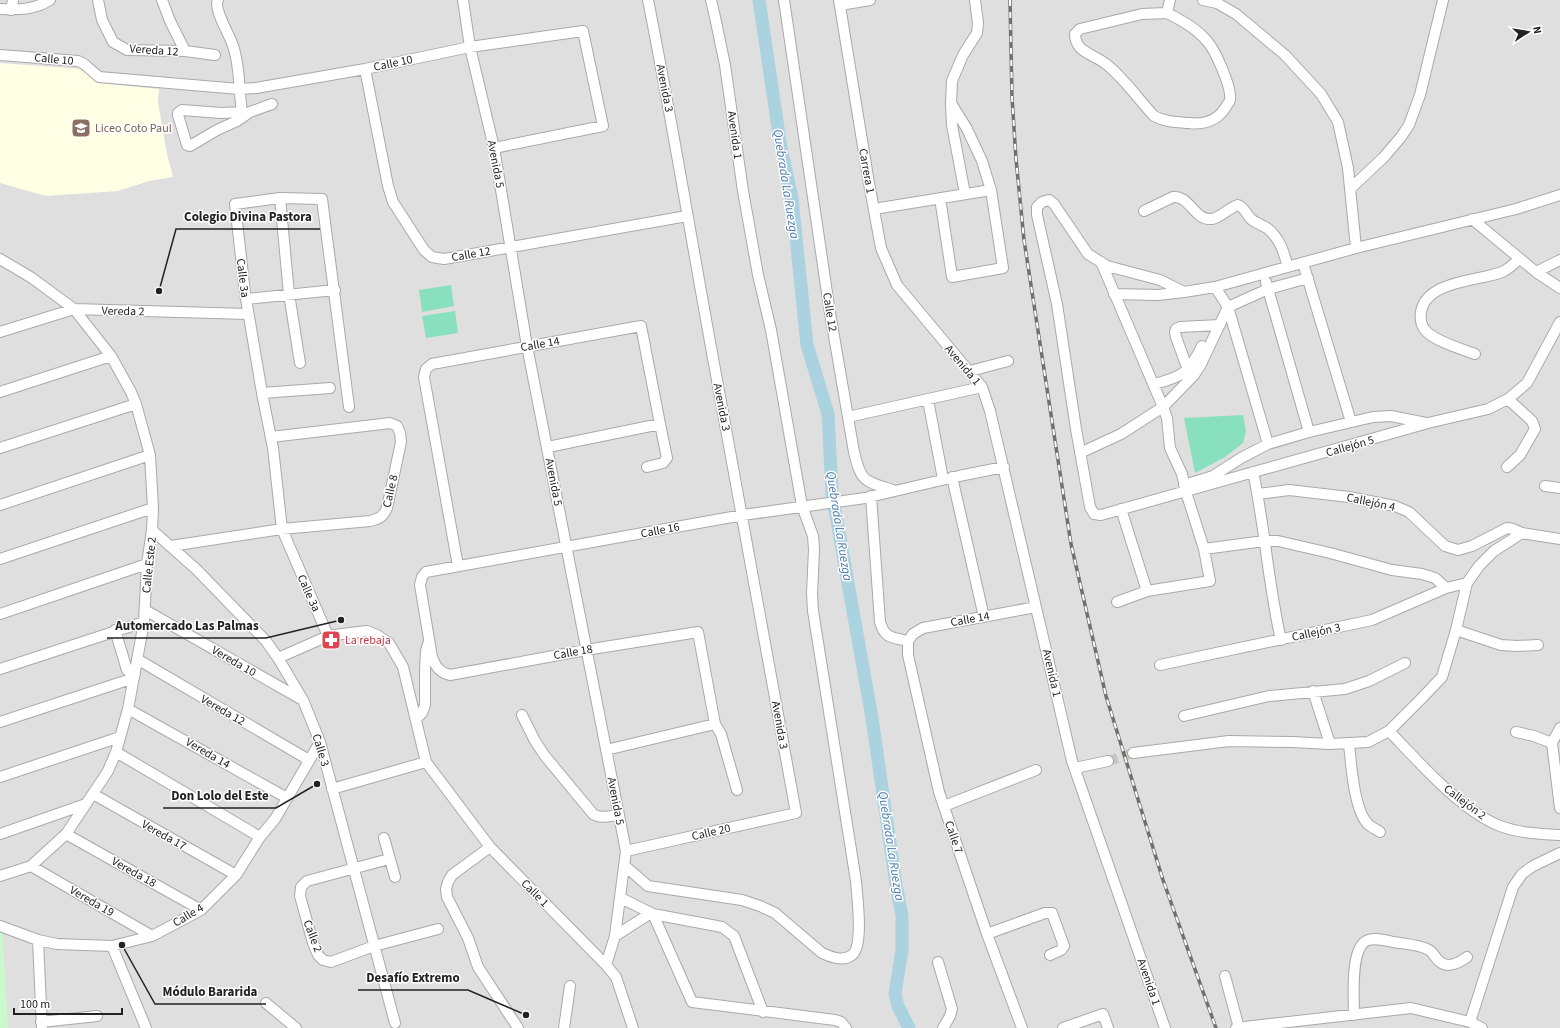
<svg xmlns="http://www.w3.org/2000/svg" width="1560" height="1028" font-family="'Source Sans 3',sans-serif">
  <rect width="100%" height="100%" fill="#f2efe9"/>
  <path fill="#e0dfdf" d="M 0,0 L 1560,0 L 1560,1028 L 0,1028 Z"/>
  <path fill="#ffffe5" d="M 0,63 L 81,69 L 98,83 L 159,89 L 158,102 L 167,154 L 173,177 L 149,181 L 118,191 L 46,196 L 0,183 Z"/>
  <path fill="#c8facc" d="M 0,931 L 2,931 L 8,1028 L 0,1028 Z"/>
  <path fill="#88e0be" d="M 451,285 L 454,306 L 422,312 L 419,290 Z
    M 455,311 L 458,333 L 426,338 L 422,316 Z
    M 1243,415 L 1246,431 L 1243,443 L 1225,457 L 1195,473 L 1184,418 Z"/>
  <g fill="none" stroke-linecap="round" stroke-linejoin="round">
    <path stroke="#aad3df" stroke-width="13" d="M 759,0 L 781,148 L 792,198 L 807,345 L 828,414 L 832,493 L 872,718 L 896,885 L 902,916 L 902,950 L 895,994 L 898,1006 L 909,1028"/>
    <path stroke="#c8c6c1" stroke-width="10" stroke-dasharray="10 5" stroke-linecap="butt" d="M 1108,761 L 1133,753"/>
    <defs>
      <path id="minor" d="M 98,0 L 102,20 L 113,42 L 127,50 L 185,51 L 170,21 L 162,0
        M 218,0 C 213,9 230,35 233,46 C 241,68 238,94 243,117
        M 463,0 L 470,47 L 494,148 L 527,346 L 626,851 L 615,936 L 606,965
        M 784,0 L 830,313 L 854,452 C 861,482 864,481 893,490
        M 839,0 L 869,183 L 881,248 L 897,285 L 982,387 L 990,411 L 1072,761 L 1165,1028
        M 1203,0 L 1217,3 L 1236,14 L 1285,55 L 1321,94 L 1338,122 L 1348,168 L 1356,248
        M 840,5 L 870,0
        M 0,9 C 18,10 34,10 50,0
        M 11,10 L 13,0
        M 1167,13 C 1181,20 1196,28 1207,41 C 1215,50 1232,87 1230,100 C 1230,102 1228,103 1227,105 C 1219,120 1205,125 1189,123 C 1176,122 1165,122 1154,116 C 1139,100 1123,77 1106,64 C 1093,54 1075,52 1075,34 L 1080,29 L 1142,14 Z
        M 1167,13 L 1170,0
        M 185,51 L 215,55
        M 0,55 L 78,61 L 84,64 L 99,77 L 239,89 L 256,88 L 365,69 L 470,47 L 583,31 L 603,126 L 494,148
        M 365,69 L 388,186 L 393,202 L 424,250 L 432,257 L 444,259 L 687,216
        M 951,104 L 952,125 L 965,194
        M 242,112 L 221,113 L 182,110 L 178,113 L 178,115 L 187,145 L 190,146 L 217,130 L 237,121 L 250,112 L 272,104
        M 1350,189 L 1384,157 L 1401,137 L 1409,125 L 1420,95 L 1443,0
        M 1560,195 L 1516,209 L 1356,248 L 1215,287 L 1184,292 L 1160,280 L 1107,266 L 1088,254 L 1054,204 L 1049,200 L 1042,202 L 1037,207 L 1037,215 L 1057,304 L 1076,429 L 1090,507 L 1094,514 L 1101,515 L 1428,423 L 1488,409 L 1508,399 L 1527,383 L 1560,322
        M 280,198 L 289,294 L 300,363
        M 940,198 L 952,277 L 1003,268 L 991,190 L 982,161 L 967,129 L 951,103 L 952,81 L 963,55 L 977,33 L 978,23 L 975,0
        M 874,209 L 991,190
        M 1144,211 L 1173,197 C 1190,195 1194,221 1212,219 C 1222,217 1228,208 1238,205 C 1245,208 1246,214 1251,219 C 1256,223 1262,225 1267,228 C 1280,238 1284,253 1288,267
        M 1472,219 L 1536,272 L 1560,288
        M 0,259 L 32,278 L 74,309 L 111,356 L 131,392 L 136,404 L 150,455 L 153,508 L 152,530 L 147,564 L 144,622 L 128,709 L 116,752 L 108,771 L 66,834 L 31,866 L 0,876
        M 1101,262 L 1163,407 L 1194,375 L 1200,366 L 1228,307 L 1215,287
        M 1303,263 L 1351,422
        M 1536,272 L 1560,260
        M 1266,282 L 1309,432
        M 1114,294 L 1158,295 L 1184,292
        M 246,299 L 335,290
        M 0,332 L 74,309 L 248,314
        M 1475,354 C 1461,349 1434,341 1425,330 C 1421,325 1420,319 1421,312 C 1426,280 1480,281 1502,272 C 1509,269 1514,264 1519,259
        M 1188,370 L 1176,337 L 1175,332 L 1176,329 L 1180,327 L 1220,325
        M 970,371 L 1008,361
        M 1154,384 C 1182,377 1189,373 1202,346
        M 0,392 L 111,356
        M 262,393 L 330,388
        M 928,400 L 943,479
        M 848,417 L 982,387
        M 1268,444 L 1228,307 L 1268,289 L 1308,278
        M 0,448 L 136,404
        M 1080,453 L 1121,434 L 1163,407 L 1167,418 L 1170,448 L 1182,474 L 1186,492 L 1204,549 L 1210,581 L 1147,591 L 1121,509
        M 647,467 L 663,463 L 667,458 L 660,424
        M 1507,467 L 1520,455 L 1535,429 L 1532,421 L 1508,399
        M 1253,472 C 1265,527 1268,584 1281,640
        M 952,477 L 984,617
        M 1184,485 L 1213,476 L 1241,458 L 1268,444 L 1309,432 L 1373,417 L 1391,416 L 1426,423
        M 1545,486 L 1560,488
        M 1258,494 L 1289,490 L 1349,497 L 1395,506 L 1409,512 L 1445,546 L 1458,550 L 1472,546 L 1507,528 L 1513,529 L 1522,533 L 1560,539
        M 871,496 L 880,622 C 885,639 892,637 908,641
        M 0,505 L 150,455
        M 152,530 L 196,569 L 266,641 L 278,658 L 303,700 L 320,742 L 395,1023
        M 171,546 L 282,529 L 370,521 C 379,519 383,517 387,508 L 401,442 L 400,433 L 397,426 L 390,423 L 382,424 L 271,437
        M 1204,549 L 1264,541 L 1278,541 L 1330,553 L 1392,570 L 1422,574 L 1435,578 L 1446,588
        M 0,559 L 153,508
        M 458,566 L 424,377 L 426,369 L 432,364 L 641,326 L 660,424 L 548,447
        M 1117,602 L 1147,591
        M 145,610 L 301,699
        M 0,614 L 147,564
        M 115,630 L 127,670 L 130,673 L 135,674
        M 1456,630 L 1501,645 L 1517,646 L 1538,645
        M 328,636 L 282,529 L 273,448 L 262,393 L 245,293 L 235,204 L 280,198 L 322,199 L 349,407
        M 908,641 L 908,655 L 939,792 L 987,934 L 1022,1028
        M 908,641 L 913,634 L 923,628 L 1036,607
        M 278,658 L 328,636 L 342,634 L 367,631 L 377,635 L 389,643 L 403,667 L 426,762 L 490,847 L 606,965 L 616,977 L 633,1028
        M 137,659 L 309,760
        M 1160,665 L 1372,620 L 1446,588 L 1467,583
        M 0,669 L 144,622
        M 1313,691 L 1330,744
        M 128,709 L 287,798
        M 522,715 L 535,741 L 545,756 L 593,814 C 601,819 609,816 618,815
        M 1184,716 L 1269,696 L 1345,689 L 1369,681 L 1405,663
        M 416,719 L 422,713 L 425,705 L 425,670 L 426,651 L 428,644
        M 0,722 L 134,678
        M 715,724 L 721,734 L 737,790
        M 1560,728 L 1552,743 L 1560,808
        M 1389,731 C 1418,761 1461,811 1500,826 C 1519,833 1540,834 1560,835
        M 1516,732 L 1534,736 L 1552,743
        M 1349,744 C 1351,764 1354,808 1367,823 C 1370,827 1376,829 1380,832
        M 606,750 L 715,724 L 698,632 L 586,650 L 450,675 C 439,672 436,667 432,657 L 420,585 L 422,577 L 426,572 L 743,515 L 865,498 L 959,476 L 1004,467
        M 116,752 L 260,837
        M 1133,753 L 1229,741 L 1292,742 L 1330,744 L 1368,742 L 1389,731 L 1422,698 L 1442,677 L 1456,630 L 1467,583 L 1479,566 L 1494,551 L 1522,533
        M 1075,768 L 1108,761
        M 0,777 L 120,737
        M 332,789 L 426,762
        M 93,794 L 236,875
        M 944,806 L 1036,770
        M 0,834 L 86,804
        M 66,834 L 201,910
        M 384,838 L 395,877
        M 490,847 L 452,875 L 448,882 L 446,889 L 447,897 L 468,938 L 478,967 L 518,1028
        M 626,851 L 796,813 C 768,658 739,503 711,347 C 690,232 671,115 648,0
        M 389,859 L 307,881 L 301,887 L 300,896 L 313,943 L 318,955 L 323,960 L 331,962 L 374,946 L 438,929
        M 624,865 L 648,886 L 742,900 L 760,906 L 775,913 L 822,953 C 831,957 843,962 852,955 C 864,946 857,896 856,881 L 813,611 L 812,594 L 814,549 L 813,536 L 802,506 L 771,330 L 758,275 L 743,191 L 725,65 L 715,17 L 711,0
        M 31,866 L 152,936
        M 621,898 L 653,914 L 722,927 L 734,936 L 763,1012
        M 653,914 L 692,1002 L 835,1020 L 841,1022 L 846,1028
        M 0,926 L 38,940 L 57,944 L 112,946 L 152,936 L 201,910 L 236,875 L 260,837 L 275,819 L 320,742
        M 987,934 L 1045,913 L 1052,913 L 1064,946 L 1061,950 L 1050,955
        M 615,936 L 651,913
        M 38,940 L 42,1028
        M 112,946 L 146,1028
        M 938,962 L 952,1009 L 950,1016 L 943,1028
        M 1225,976 L 1239,1028
        M 266,1003 L 296,1028
        M 1354,1015 C 1354,999 1350,950 1366,941 C 1373,937 1385,940 1393,942 C 1404,944 1419,944 1429,950 C 1434,953 1435,958 1439,961 C 1447,969 1459,963 1467,957
        M 41,1022 L 97,1016
        M 1470,1022 L 1513,887 L 1522,874 L 1533,866 L 1560,853
        M 564,1028 L 570,986
        M 1063,1028 L 1103,1014 L 1108,1028
        M 1236,1028 L 1411,1008 L 1470,1022 L 1482,1028"/>
    </defs>
    <use href="#minor" stroke="#a9a9a9" stroke-width="12"/>
    <use href="#minor" stroke="#fff" stroke-width="10"/>
    <defs>
      <path id="rail" d="M 1010,0 L 1012,97 L 1016,159 L 1024,240 L 1071,544 L 1106,696 L 1163,880 L 1216,1028"/>
    </defs>
    <use href="#rail" stroke="#707070" stroke-width="3.5"/>
    <use href="#rail" stroke="#fff" stroke-width="2" stroke-dasharray="6" stroke-linecap="butt"/>
  </g>
  <defs>
    <symbol id="school-square" viewBox="-11 -11 22 22"><rect x="-9" y="-9" width="18" height="18" rx="4" fill="#8d6e63" stroke="#fff"/><path d="M0-5L7-2L0 1L-7-2ZM-4 1L0 2.5L4 1V4Q0 6-4 4Z" fill="#fff"/></symbol>
    <symbol id="pharmacy-square" viewBox="-11 -11 22 22"><rect x="-9" y="-9" width="18" height="18" rx="4" fill="#e0444e" stroke="#fff"/><path d="M-2-6h4v4h4v4h-4v4h-4v-4h-4v-4h4Z" fill="#fff"/></symbol>
  </defs>
  <g fill-rule="evenodd">
    <use href="#school-square" x="70" y="117" width="22" height="22"/>
    <use href="#pharmacy-square" x="320" y="629" width="22" height="22"/>
  </g>
  <g text-anchor="middle" stroke-width="3" stroke-linejoin="round" paint-order="stroke">
    <g font-size="12" fill="#222" stroke="#fff">
      <text transform="translate(154 50) rotate(4)" y="4">Vereda 12</text>
      <text transform="translate(54 59) rotate(5)" y="4">Calle 10</text>
      <text transform="translate(393 63) rotate(-12)" y="4">Calle 10</text>
      <text transform="translate(665 88) rotate(79)" y="4">Avenida 3</text>
      <text transform="translate(735 135) rotate(82)" y="4">Avenida 1</text>
      <text transform="translate(496 164) rotate(79)" y="4">Avenida 5</text>
      <text transform="translate(867 171) rotate(80)" y="4">Carrera 1</text>
      <text transform="translate(471 254) rotate(-10)" y="4">Calle 12</text>
      <text transform="translate(243 278) rotate(83)" y="4">Calle 3a</text>
      <text transform="translate(123 311) rotate(1)" y="4">Vereda 2</text>
      <text transform="translate(830 312) rotate(81)" y="4">Calle 12</text>
      <text transform="translate(540 344) rotate(-10)" y="4">Calle 14</text>
      <text transform="translate(963 365) rotate(50)" y="4">Avenida 1</text>
      <text transform="translate(722 407) rotate(79)" y="4">Avenida 3</text>
      <text transform="translate(1350 446) rotate(-16)" y="4">Callejón 5</text>
      <text transform="translate(554 482) rotate(79)" y="4">Avenida 5</text>
      <text transform="translate(390 491) rotate(-77)" y="4">Calle 8</text>
      <text transform="translate(1371 502) rotate(12)" y="4">Callejón 4</text>
      <text transform="translate(660 530) rotate(-11)" y="4">Calle 16</text>
      <text transform="translate(149 565) rotate(-84)" y="4">Calle Este 2</text>
      <text transform="translate(309 593) rotate(66)" y="4">Calle 3a</text>
      <text transform="translate(970 619) rotate(-10)" y="4">Calle 14</text>
      <text transform="translate(1316 632) rotate(-12)" y="4">Callejón 3</text>
      <text transform="translate(573 652) rotate(-10)" y="4">Calle 18</text>
      <text transform="translate(234 661) rotate(30)" y="4">Vereda 10</text>
      <text transform="translate(1052 673) rotate(77)" y="4">Avenida 1</text>
      <text transform="translate(223 710) rotate(30)" y="4">Vereda 12</text>
      <text transform="translate(780 725) rotate(80)" y="4">Avenida 3</text>
      <text transform="translate(321 750) rotate(73)" y="4">Calle 3</text>
      <text transform="translate(208 753) rotate(30)" y="4">Vereda 14</text>
      <text transform="translate(616 801) rotate(79)" y="4">Avenida 5</text>
      <text transform="translate(1465 802) rotate(37)" y="4">Callejón 2</text>
      <text transform="translate(711 832) rotate(-13)" y="4">Calle 20</text>
      <text transform="translate(164 835) rotate(29)" y="4">Vereda 17</text>
      <text transform="translate(954 837) rotate(71)" y="4">Calle 7</text>
      <text transform="translate(134 872) rotate(29)" y="4">Vereda 18</text>
      <text transform="translate(535 893) rotate(45)" y="4">Calle 1</text>
      <text transform="translate(92 901) rotate(30)" y="4">Vereda 19</text>
      <text transform="translate(188 915) rotate(-31)" y="4">Calle 4</text>
      <text transform="translate(313 936) rotate(69)" y="4">Calle 2</text>
      <text transform="translate(1149 982) rotate(71)" y="4">Avenida 1</text>
    </g>
    <g font-size="12" fill="#785e54" stroke="#fff" text-anchor="start">
      <text x="95" y="132">Liceo Coto Paul</text>
    </g>
    <g font-size="12" fill="#be3a42" stroke="#fff" text-anchor="start">
      <text x="345" y="644">La rebaja</text>
    </g>
    <g font-size="13" font-style="italic" fill="#4a7aab" stroke="#fff">
      <text transform="translate(787 184) rotate(81)" y="5">Quebrada La Ruezga</text>
      <text transform="translate(840 526) rotate(81)" y="5">Quebrada La Ruezga</text>
      <text transform="translate(892 846) rotate(81)" y="5">Quebrada La Ruezga</text>
    </g>
  </g>
  <path fill="none" stroke="#222" stroke-width="1.5" d="M159 291L176 229H320M341 620L266 638H107M317 784L276 808H163M526 1015L468 990H358M122 945L155 1004H266"/>
  <g fill="#222" stroke="#fff" stroke-width="1.5">
    <circle cx="159" cy="291" r="4"/>
    <circle cx="341" cy="620" r="4"/>
    <circle cx="317" cy="784" r="4"/>
    <circle cx="526" cy="1015" r="4"/>
    <circle cx="122" cy="945" r="4"/>
  </g>
  <g font-size="13" text-anchor="middle" font-weight="bold" fill="#222" stroke="#fff" stroke-width="3" stroke-linejoin="round" paint-order="stroke">
    <text x="248" y="221">Colegio Divina Pastora</text>
    <text x="187" y="630">Automercado Las Palmas</text>
    <text x="220" y="800">Don Lolo del Este</text>
    <text x="413" y="982">Desafío Extremo</text>
    <text x="210" y="996">Módulo Bararida</text>
  </g>
  <g transform="translate(1528 32) rotate(78)" stroke="#ffffff" stroke-width="3" paint-order="stroke">
  <path d="M0-3L7 15L0 10L-7 15Z" fill="#222222"/>
  <text y="-6" font-size="11" font-weight="bold" text-anchor="middle" fill="#222222">N</text>
  </g>
  <path d="M14 1008v6h108v-6" fill="none" stroke="#222222" stroke-width="2"/>
  <text x="20" y="1008" font-size="12" fill="#222222" stroke="#ffffff" stroke-width="3" paint-order="stroke">100 m</text>
</svg>
